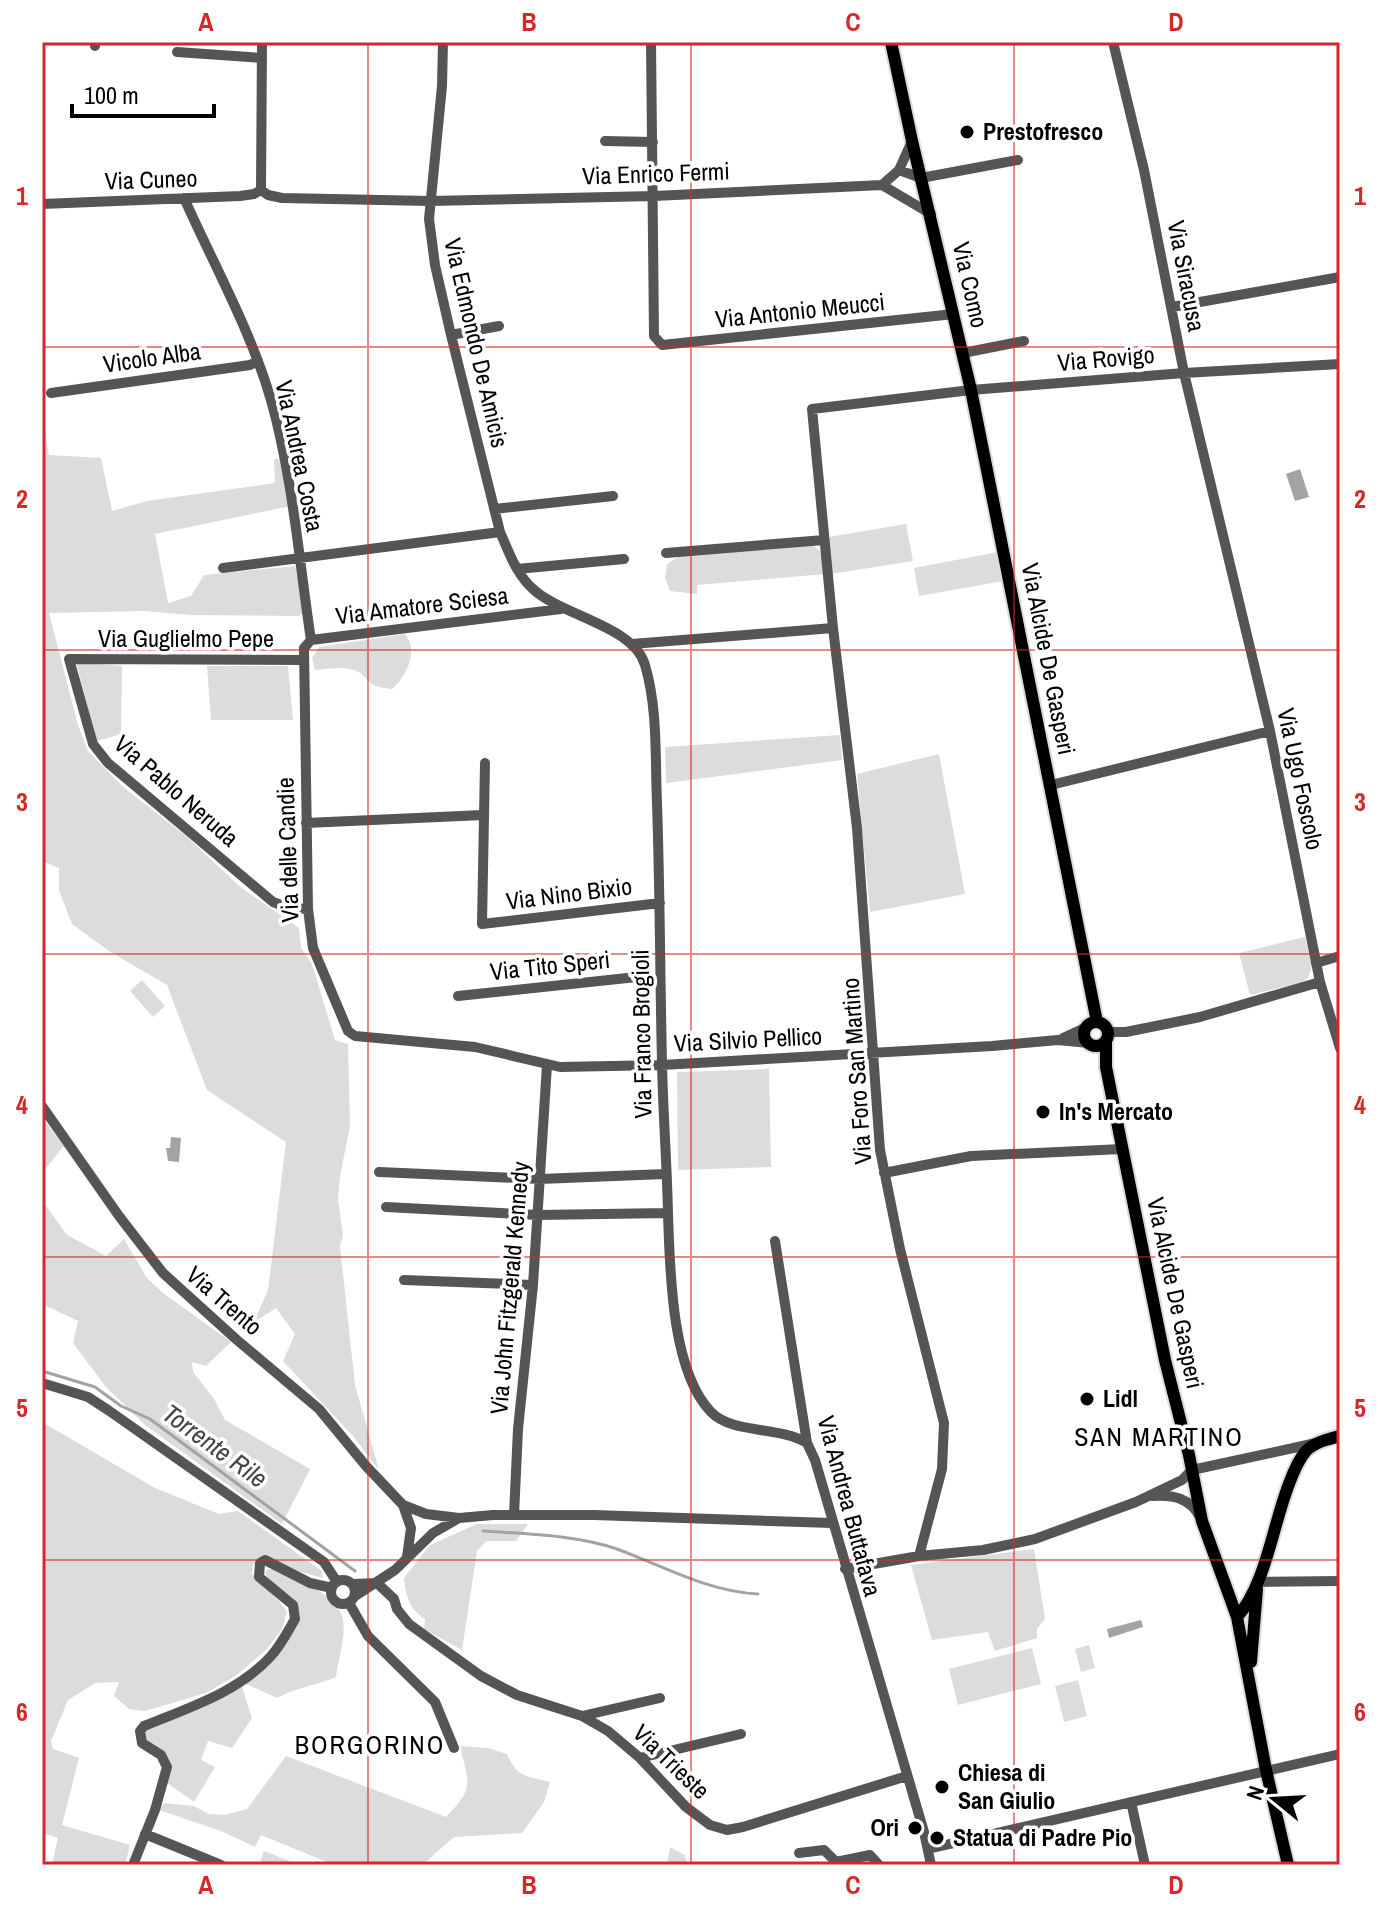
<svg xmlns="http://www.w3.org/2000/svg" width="1382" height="1907" font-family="'Archivo Narrow',sans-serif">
  <rect width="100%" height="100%" fill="#fff"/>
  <path fill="#dcdcdc" d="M 42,417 L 49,455 L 101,458 L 112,511 L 147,501 L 275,483 L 274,459 L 289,458 L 291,506 L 155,534 L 168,603 L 191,596 L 204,575 L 295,566 L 306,613 L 298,616 L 191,615 L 144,611 L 49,613 L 78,725 L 88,751 L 123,787 L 186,836 L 239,886 L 299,928 L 301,948 L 312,964 L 335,1040 L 348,1044 L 350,1126 L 340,1176 L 338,1199 L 343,1235 L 340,1246 L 355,1385 L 379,1470 L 353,1436 L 283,1361 L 295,1334 L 276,1308 L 254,1322 L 268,1290 L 286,1142 L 207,1090 L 167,985 L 109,951 L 72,924 L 59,891 L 59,868 L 42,861 Z
    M 906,524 L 913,561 L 831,574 L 829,537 Z
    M 813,545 L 821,552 L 825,574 L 697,585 L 697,594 L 670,591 L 665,578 L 667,564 L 681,555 Z
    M 998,552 L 1003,581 L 919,596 L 914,568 Z
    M 405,634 C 419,650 407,676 392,689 C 363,687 371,676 354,670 C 341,666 327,669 315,670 L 312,658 L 319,647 Z
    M 76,662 L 122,666 L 121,734 L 97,741 Z
    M 207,666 L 288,666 L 293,720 L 211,720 Z
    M 840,735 L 842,760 L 666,783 L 665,747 Z
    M 939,754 L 965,894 L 870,912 L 857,774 Z
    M 1305,937 L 1312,966 L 1308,978 L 1301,983 L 1250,995 L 1239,953 Z
    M 142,980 L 165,1006 L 153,1017 L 130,991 Z
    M 769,1069 L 771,1167 L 678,1170 L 677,1072 Z
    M 42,1117 L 64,1146 L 42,1173 Z
    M 42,1200 L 67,1235 L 106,1256 L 124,1239 L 147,1278 L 163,1293 L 231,1342 L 206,1366 L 192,1362 L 193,1372 L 214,1399 L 225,1420 L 310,1469 L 282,1524 L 145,1425 L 106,1387 L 73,1343 L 78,1321 L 42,1304 Z
    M 42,1422 L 155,1488 L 219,1514 L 238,1511 L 322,1571 L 323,1578 L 258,1560 L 253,1565 L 252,1574 L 279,1601 L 287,1612 L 282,1629 L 266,1650 L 237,1675 L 206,1693 L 145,1711 L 129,1709 L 114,1696 L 119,1682 L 95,1683 L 68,1700 L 51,1741 L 53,1749 L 79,1758 L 62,1825 L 130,1845 L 125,1865 L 52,1865 L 58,1838 L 42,1833 Z
    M 477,1524 L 528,1524 L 516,1541 L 486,1541 L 477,1551 L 462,1650 L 424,1629 L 425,1619 C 409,1608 406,1597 404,1578 L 430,1545 Z
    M 1034,1549 L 1045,1619 L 1037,1629 L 1037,1638 L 995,1651 L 988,1632 L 932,1640 L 911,1565 Z
    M 267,1569 L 272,1569 C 294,1579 339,1593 343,1620 C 346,1637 338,1660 336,1677 C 315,1686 297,1687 277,1698 L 246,1684 C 273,1663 285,1647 299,1616 L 293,1598 L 270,1582 L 265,1574 Z
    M 1089,1645 L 1095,1668 L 1081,1672 L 1075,1649 Z
    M 1032,1648 L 1041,1684 L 958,1705 L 949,1669 Z
    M 1078,1680 L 1087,1716 L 1064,1722 L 1055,1686 Z
    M 242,1687 L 252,1718 L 232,1748 L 208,1741 L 201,1760 L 215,1767 L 194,1802 L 167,1783 L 170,1766 L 145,1740 L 145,1728 Z
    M 460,1746 L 488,1748 L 507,1754 C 517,1778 527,1776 550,1782 L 544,1802 L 522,1833 L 454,1837 L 422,1865 L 334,1865 L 261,1835 L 255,1847 L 221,1831 L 159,1810 L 164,1803 L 194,1806 L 209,1814 L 224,1815 L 247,1809 L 286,1756 L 446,1817 C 475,1787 469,1785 460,1746 Z
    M 670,1847 L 685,1855 L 687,1865 L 667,1865 Z
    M 264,1851 L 300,1865 L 259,1865 Z"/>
  <path fill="#a3a3a3" d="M 1300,469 L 1309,497 L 1295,501 L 1286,474 Z
    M 171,1137 L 181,1138 L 179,1162 L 168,1161 L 166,1148 L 170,1148 Z
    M 1141,1620 L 1143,1627 L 1109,1638 L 1107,1629 Z"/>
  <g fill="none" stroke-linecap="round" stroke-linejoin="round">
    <path stroke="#a3a3a3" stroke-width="3" d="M 42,1371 L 95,1387 L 121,1406 L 150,1419 L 355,1571
      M 483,1531 C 527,1534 576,1535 617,1549 C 663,1566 709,1592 758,1594"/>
    <defs>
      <path id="major" d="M 891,42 L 912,141 L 971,390 L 1097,1022
        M1084 1034a12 12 0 1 1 24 0a12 12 0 1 1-24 0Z
        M 1106,1040 L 1106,1067 L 1165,1360 L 1189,1455 L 1202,1521 L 1237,1617 L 1266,1770 L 1288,1865
        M 1237,1617 C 1266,1585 1273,1524 1289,1484 C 1293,1473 1298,1460 1306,1451 C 1315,1442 1328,1439 1340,1436
        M 1251,1662 L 1257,1589"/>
    </defs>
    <use href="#major" stroke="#dbdbdb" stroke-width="16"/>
    <path stroke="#555" stroke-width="10" d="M 262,42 L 261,190 L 268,195 L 282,198 L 430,201 L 654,196 L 882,185 L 931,214
      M 443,42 L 442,86 L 429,219 L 435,265 L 451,335 L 500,532 C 509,552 516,574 533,589 C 562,616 634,626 645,665 C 658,709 655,758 657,803 C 660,890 660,976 662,1063 C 663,1114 667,1164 668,1214 C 670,1269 671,1371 711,1412 C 732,1434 779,1426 807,1443
      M 651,42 L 654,336 L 662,345 L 954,314
      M 1113,42 L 1144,170 L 1184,373 L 1270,731 L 1320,982 L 1340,1048
      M 95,46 L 95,42
      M 177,52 L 262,58
      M 605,141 L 653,142
      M 899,170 L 921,178 L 1018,160
      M 882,185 L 899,170 L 912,141
      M 184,198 C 213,263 251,331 271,400 C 293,478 299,561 311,640
      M 42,204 L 240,196 L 254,194 L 261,190
      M 1172,307 L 1340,277
      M 451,335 L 499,326
      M 963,353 L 1024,341
      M 51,393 L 250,365 L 258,361
      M 494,509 L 613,496
      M 666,553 L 824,540
      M 223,568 L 500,532
      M 517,569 L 624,559
      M 561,609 L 311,640 L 304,648 L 308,909 L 313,948 L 348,1031 L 355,1036 L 475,1047 L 560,1067 L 662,1065 L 992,1046 L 1058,1040 L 1089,1043
      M 632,644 L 833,628
      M 304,660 L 69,659 L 93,744 L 108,763 L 273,902 L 289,908 L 308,909
      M 485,763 L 482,924 L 660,903
      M 1051,785 L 1270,731
      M 306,823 L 483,815
      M 1316,963 L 1340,956
      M 458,996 L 646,976
      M 1108,1032 L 1126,1032 L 1200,1017 L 1320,982
      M 1063,1038 L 1087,1027
      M 42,1106 L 119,1216 L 163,1273 L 237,1340 L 319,1409 L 366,1466 L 403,1505 L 411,1528 L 407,1557
      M 379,1172 L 540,1179 L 665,1174
      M 884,1173 L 971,1156 L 1122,1149
      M 386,1207 L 538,1215 L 668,1213
      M 775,1241 L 807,1443 L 815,1460 L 924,1832 L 931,1865
      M 404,1280 L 533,1285
      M 42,1383 L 88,1397 L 108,1410 L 324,1562 L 337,1582
      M 1153,1496 C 1174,1495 1190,1498 1200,1517
      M 403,1505 L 426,1514 L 459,1518 L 493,1515 L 594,1515 L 832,1523
      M 514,1515 L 518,1429 L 533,1285 L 547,1065
      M 919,1556 L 942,1469 L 944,1423 L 900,1249 L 880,1150 L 857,828 L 833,628 L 812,409 L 971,390 L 1184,373 L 1340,364
      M 845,1569 L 919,1556 L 983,1550 L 1035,1539 L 1136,1502 L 1182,1480 L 1192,1470 L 1316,1443
      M331 1592a12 12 0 1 1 24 0a12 12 0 1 1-24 0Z
      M 1258,1582 L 1340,1581
      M 353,1584 L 377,1583 L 394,1599 L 397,1609 L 409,1624 L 481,1676 L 517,1695 L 582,1716 L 608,1731 L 640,1758 L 686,1807 L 710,1825 L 727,1830 L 743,1827 L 907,1776
      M 355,1596 L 395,1570 L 433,1533 L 459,1518
      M 349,1603 L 368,1636 L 435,1702 L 454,1748
      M 582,1716 L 660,1698
      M 640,1758 L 741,1734
      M 1131,1802 L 1145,1865
      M 145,1834 L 221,1865
      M 928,1849 L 1340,1754
      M 799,1853 L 824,1850 L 836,1862 L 870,1855 L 879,1865
      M 133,1865 L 155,1810 L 167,1767 L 161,1755 L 142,1743 L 140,1731 L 144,1726 C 188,1708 239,1692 271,1656 C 281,1645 288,1631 295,1619 L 293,1605 L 259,1577 L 260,1563 L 265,1560 L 310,1583 L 332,1588"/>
    <use href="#major" stroke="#000" stroke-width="12"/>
  </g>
  <path fill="none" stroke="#d62828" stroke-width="2" stroke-opacity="0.55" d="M 368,42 L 368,1865M 691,42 L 691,1865M 1014,42 L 1014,1865M 42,347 L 1340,347M 42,650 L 1340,650M 42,954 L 1340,954M 42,1257 L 1340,1257M 42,1560 L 1340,1560"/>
  <g fill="#000" stroke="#fff" stroke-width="3">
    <circle cx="967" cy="132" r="8"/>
    <circle cx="1043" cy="1112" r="8"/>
    <circle cx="1087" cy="1399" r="8"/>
    <circle cx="942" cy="1787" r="8"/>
    <circle cx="915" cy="1828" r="8"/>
    <circle cx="937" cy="1838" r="8"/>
  </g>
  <g text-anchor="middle" stroke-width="7" stroke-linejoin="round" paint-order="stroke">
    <g font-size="24" font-weight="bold" fill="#000" stroke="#fff" text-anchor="start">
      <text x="983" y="140">Prestofresco</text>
      <text x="1059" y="1120">In's Mercato</text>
      <text x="1103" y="1407">Lidl</text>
      <text x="958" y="1781">Chiesa di<tspan x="958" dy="28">San Giulio</tspan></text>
      <text x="899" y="1836" text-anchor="end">Ori</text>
      <text x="953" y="1846">Statua di Padre Pio</text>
    </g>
    <g font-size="24" fill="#000" stroke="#fff">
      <text transform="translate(656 174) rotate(-2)" y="8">Via Enrico Fermi</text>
      <text transform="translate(151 180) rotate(-2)" y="8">Via Cuneo</text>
      <text transform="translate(1186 276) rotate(79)" y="8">Via Siracusa</text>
      <text transform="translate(970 285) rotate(77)" y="8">Via Como</text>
      <text transform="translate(800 311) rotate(-6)" y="8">Via Antonio Meucci</text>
      <text transform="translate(476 343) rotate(77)" y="8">Via Edmondo De Amicis</text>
      <text transform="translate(152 358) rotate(-8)" y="8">Vicolo Alba</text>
      <text transform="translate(1106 359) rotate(-5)" y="8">Via Rovigo</text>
      <text transform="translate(299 456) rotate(78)" y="8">Via Andrea Costa</text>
      <text transform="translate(422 606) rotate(-7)" y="8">Via Amatore Sciesa</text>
      <text x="186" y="647">Via Guglielmo Pepe</text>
      <text transform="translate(1048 659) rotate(79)" y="8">Via Alcide De Gasperi</text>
      <text transform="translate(1300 779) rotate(78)" y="8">Via Ugo Foscolo</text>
      <text transform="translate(176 791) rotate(41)" y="8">Via Pablo Neruda</text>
      <text transform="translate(288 850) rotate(-92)" y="8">Via delle Candie</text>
      <text transform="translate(569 894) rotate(-7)" y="8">Via Nino Bixio</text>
      <text transform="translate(550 966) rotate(-6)" y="8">Via Tito Speri</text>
      <text transform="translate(642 1034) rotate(-91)" y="8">Via Franco Brogioli</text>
      <text transform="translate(748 1040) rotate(-3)" y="8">Via Silvio Pellico</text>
      <text transform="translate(857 1071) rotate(-94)" y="8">Via Foro San Martino</text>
      <text transform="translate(510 1288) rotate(-85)" y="8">Via John Fitzgerald Kennedy</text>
      <text transform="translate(1175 1293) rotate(78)" y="8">Via Alcide De Gasperi</text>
      <text transform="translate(224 1301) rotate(41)" y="8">Via Trento</text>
      <text transform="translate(849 1506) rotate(75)" y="8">Via Andrea Buttafava</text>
      <text transform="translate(671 1762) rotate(44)" y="8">Via Trieste</text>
    </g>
    <g font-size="26" letter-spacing="2" fill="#000" stroke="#fff">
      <text x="1159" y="1446">SAN MARTINO</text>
      <text x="370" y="1754">BORGORINO</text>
    </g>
    <g font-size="26" font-style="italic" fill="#444" stroke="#fff">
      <text transform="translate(215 1446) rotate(36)" y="9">Torrente Rile</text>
    </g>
  </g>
  <rect width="1382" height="1907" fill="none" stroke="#ffffff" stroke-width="88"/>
  <g transform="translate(1274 1799) rotate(288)" stroke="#ffffff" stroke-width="6" paint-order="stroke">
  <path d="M0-6L14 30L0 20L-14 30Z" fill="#000000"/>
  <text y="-12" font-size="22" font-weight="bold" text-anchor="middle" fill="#000000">N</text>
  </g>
  <path d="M72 104v12h142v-12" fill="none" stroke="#000000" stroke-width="4"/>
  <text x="84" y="104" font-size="24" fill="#000000" stroke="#ffffff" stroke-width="6" paint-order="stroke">100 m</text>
  <rect x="44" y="44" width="1294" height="1819" fill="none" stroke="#d62828" stroke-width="3"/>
  <g font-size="26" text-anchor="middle" font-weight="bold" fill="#d62828">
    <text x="206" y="31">A</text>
    <text x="529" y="31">B</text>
    <text x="853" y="31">C</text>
    <text x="1176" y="31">D</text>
    <text x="22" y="205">1</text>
    <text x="1360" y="205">1</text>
    <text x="22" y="508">2</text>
    <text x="1360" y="508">2</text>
    <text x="22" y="811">3</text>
    <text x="1360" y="811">3</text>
    <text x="22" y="1114">4</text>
    <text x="1360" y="1114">4</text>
    <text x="22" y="1417">5</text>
    <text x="1360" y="1417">5</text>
    <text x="22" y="1721">6</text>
    <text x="1360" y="1721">6</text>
    <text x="206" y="1894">A</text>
    <text x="529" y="1894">B</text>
    <text x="853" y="1894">C</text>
    <text x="1176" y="1894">D</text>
  </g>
</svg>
